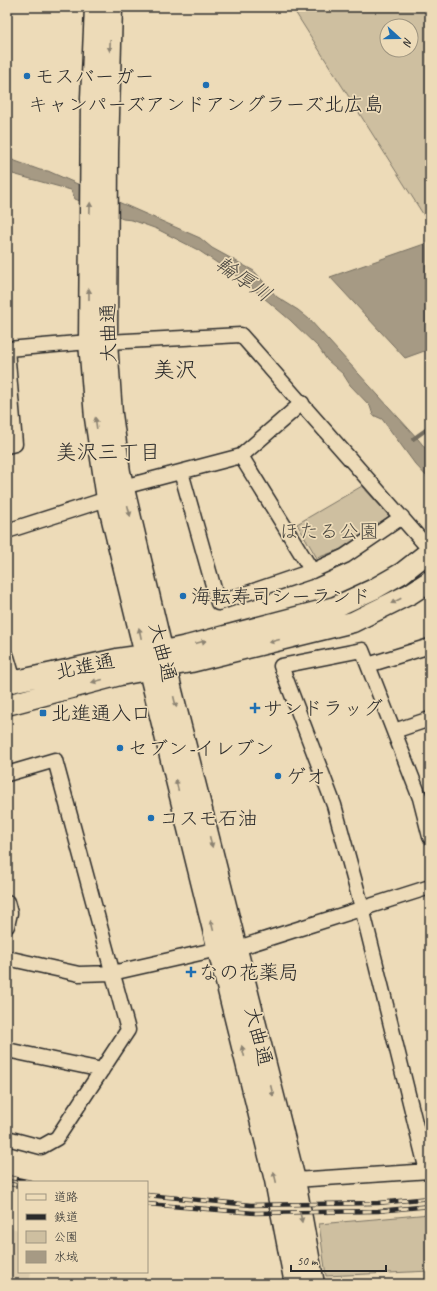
<svg xmlns="http://www.w3.org/2000/svg" width="437" height="1291" font-family="Caveat,'Klee One',sans-serif">
  <rect width="100%" height="100%" fill="#eddbb8"/>
  <filter id="ink" filterUnits="userSpaceOnUse"><feTurbulence type="fractalNoise" baseFrequency=".025" numOctaves="2"/><feDisplacementMap in="SourceGraphic" scale="8" xChannelSelector="R" yChannelSelector="G"/><feConvolveMatrix kernelMatrix="1 2 1 2 8 2 1 2 1" color-interpolation-filters="sRGB"/></filter>
  <g filter="url(#ink)">
    <path fill="#decdad" d="M 7,1227 L 19,1230 L 19,1272 L 31,1272 L 29,1284 L 7,1284 Z"/>
    <path fill="#cebfa0" stroke="#7c7566" fill-rule="evenodd" d="M 292,7 L 430,7 L 430,225 ZM 387,26 L 411,26 L 411,50 L 387,50 Z
      M 362,486 L 389,516 L 339,550 L 317,558 L 297,524 Z
      M 430,1214 L 430,1271 L 326,1276 L 319,1224 Z"/>
    <path fill="#a69a84" stroke="#756e60" d="M 7,158 L 40,170 L 48,171 L 200,238 L 212,248 L 254,271 L 277,297 L 298,310 L 309,319 L 418,439 L 430,454 L 430,480 L 415,464 L 382,419 L 373,415 L 370,406 L 350,385 L 343,374 L 327,360 L 319,348 L 290,320 L 244,281 L 198,250 L 157,229 L 132,220 L 123,219 L 75,199 L 71,190 L 9,173 L 7,172 Z
      M 430,242 L 430,349 L 405,358 L 330,277 Z"/>
    <g fill="none" stroke-linecap="round" stroke-linejoin="round">
      <path stroke="#756e60" stroke-width="4" d="M 413,439 L 430,427"/>
      <defs>
        <path id="street" d="M 7,349 L 15,444 L 7,446
          M 8,349 L 89,342 L 107,342 L 241,335 L 430,550
          M 241,456 L 312,571
          M 181,472 L 218,603 L 312,571 L 345,556 L 402,517
          M 7,531 L 107,499 L 123,487 L 241,456 L 302,403
          M 7,657 L 14,681
          M 368,665 L 430,646
          M 394,731 L 430,719
          M 7,774 L 55,760 L 128,1030 L 57,1138 L 41,1147 L 7,1138
          M 7,902 L 10,913 L 7,926
          M 7,958 L 79,974 L 112,973 L 218,949 L 238,948 L 430,887
          M 7,1050 L 102,1070
          M 427,1171 L 362,908 L 334,805 L 281,666 L 362,650 L 420,798 L 430,837
          M 295,1180 L 430,1171"/>
        <path id="secondary" d="M 95,7 L 91,98 L 89,342 L 95,418 L 107,499 L 145,655 L 275,1180 L 295,1284
          M 112,7 L 108,151 L 107,342 L 112,414 L 120,472 L 172,691 L 295,1180 L 314,1284
          M 7,683 L 117,659 L 145,655 L 187,646 L 335,607 L 374,589 L 402,573 L 430,551
          M 7,705 L 120,675 L 191,662 L 353,622 L 410,594 L 430,581"/>
      </defs>
      <use href="#street" stroke="#2b2b2b" stroke-width="17"/>
      <use href="#secondary" stroke="#2b2b2b" stroke-width="23"/>
      <use href="#street" stroke="#eddbb8" stroke-width="14"/>
      <use href="#secondary" stroke="#eddbb8" stroke-width="20"/>
      <defs>
        <path id="rail" d="M 7,1177 L 31,1182
          M 7,1183 L 19,1186
          M 147,1195 L 251,1205 L 378,1203 L 430,1198
          M 147,1204 L 255,1213 L 378,1211 L 430,1206"/>
      </defs>
      <use href="#rail" stroke="#2b2b2b" stroke-width="4.5"/>
      <use href="#rail" stroke="#eddbb8" stroke-width="3" stroke-dasharray="9" stroke-linecap="butt"/>
    </g>
    <defs><path id="oneway-solid" d="M-6-.8H1V-3.2L6.5 0L1 3.2V.8H-6Z"/></defs>
    <g fill="#8c8372">
      <use href="#oneway-solid" transform="translate(110 46) rotate(92)"/>
      <use href="#oneway-solid" transform="translate(90 208) rotate(-88)"/>
      <use href="#oneway-solid" transform="translate(89 294) rotate(-90)"/>
      <use href="#oneway-solid" transform="translate(96 423) rotate(-98)"/>
      <use href="#oneway-solid" transform="translate(129 511) rotate(76)"/>
      <use href="#oneway-solid" transform="translate(396 601) rotate(153)"/>
      <use href="#oneway-solid" transform="translate(140 633) rotate(-102)"/>
      <use href="#oneway-solid" transform="translate(274 641) rotate(166)"/>
      <use href="#oneway-solid" transform="translate(201 642) rotate(-15)"/>
      <use href="#oneway-solid" transform="translate(97 681) rotate(165)"/>
      <use href="#oneway-solid" transform="translate(175 702) rotate(76)"/>
      <use href="#oneway-solid" transform="translate(177 785) rotate(-104)"/>
      <use href="#oneway-solid" transform="translate(211 842) rotate(76)"/>
      <use href="#oneway-solid" transform="translate(212 925) rotate(-104)"/>
      <use href="#oneway-solid" transform="translate(243 1051) rotate(-104)"/>
      <use href="#oneway-solid" transform="translate(272 1091) rotate(76)"/>
      <use href="#oneway-solid" transform="translate(275 1177) rotate(-103)"/>
      <use href="#oneway-solid" transform="translate(301 1217) rotate(79)"/>
    </g>
  </g>
  <g fill="#1f6fb2" stroke="#eddbb8" stroke-width="1.5">
    <circle cx="27" cy="76" r="4"/>
    <circle cx="206" cy="85" r="4"/>
    <circle cx="183" cy="596" r="4"/>
    <path d="M253 702h4v4h4v4h-4v4h-4v-4h-4v-4h4z"/>
    <rect x="39" y="709" width="8" height="8" rx="2"/>
    <circle cx="120" cy="748" r="4"/>
    <circle cx="278" cy="776" r="4"/>
    <circle cx="151" cy="818" r="4"/>
    <path d="M189 966h4v4h4v4h-4v4h-4v-4h-4v-4h4z"/>
  </g>
  <g text-anchor="middle" stroke-width="3.5" stroke-linejoin="round" paint-order="stroke">
    <g font-size="20" fill="#2b2b2b" stroke="#eddbb8" text-anchor="start">
      <text x="35" y="83">モスバーガー</text>
      <text x="206" y="111" text-anchor="middle">キャンパーズアンドアングラーズ北広島</text>
      <text x="191" y="603">海転寿司シーランド</text>
      <text x="263" y="715">サンドラッグ</text>
      <text x="51" y="720">北進通入口</text>
      <text x="128" y="755">セブン-イレブン</text>
      <text x="286" y="783">ゲオ</text>
      <text x="159" y="825">コスモ石油</text>
      <text x="199" y="979">なの花薬局</text>
    </g>
    <g font-size="20" fill="#2b2b2b" stroke="#eddbb8">
      <text transform="translate(108 333) rotate(-91)" y="7">大曲通</text>
      <text transform="translate(163 652) rotate(76)" y="7">大曲通</text>
      <text transform="translate(85 666) rotate(-12)" y="7">北進通</text>
      <text transform="translate(259 1036) rotate(76)" y="7">大曲通</text>
    </g>
    <g font-size="20" fill="#4c4942" stroke="#eddbb8">
      <text x="329" y="538">ほたる公園</text>
    </g>
    <g font-size="21" font-style="italic" fill="#4a4741" stroke="#eddbb8">
      <text transform="translate(244 279) rotate(35)" y="7">輪厚川</text>
    </g>
    <g font-size="21" fill="#2b2b2b" stroke="#eddbb8">
      <text x="108" y="459">美沢三丁目</text>
    </g>
    <g font-size="22" fill="#2b2b2b" stroke="#eddbb8">
      <text x="175" y="377">美沢</text>
    </g>
  </g>
  <rect width="437" height="1291" fill="none" stroke="#eddbb8" stroke-width="24"/>
  <rect x="12" y="12" width="413" height="1267" fill="none" stroke="#2b2b2b" stroke-width="1.5" filter="url(#ink)"/>
  <rect x="18" y="1181" width="130" height="92" fill="#eddbb8" stroke="#9f9580"/>
  <rect x="26" y="1194" width="20" height="6" fill="#eddbb8" stroke="#9f9580"/>
  <text x="54" y="1201" font-size="12" fill="#2b2b2b">道路</text>
  <rect x="26" y="1214" width="20" height="6" fill="#2b2b2b" stroke="#9f9580"/>
  <text x="54" y="1221" font-size="12" fill="#2b2b2b">鉄道</text>
  <rect x="26" y="1231" width="20" height="12" fill="#cebfa0" stroke="#9f9580"/>
  <text x="54" y="1241" font-size="12" fill="#2b2b2b">公園</text>
  <rect x="26" y="1251" width="20" height="12" fill="#a69a84" stroke="#9f9580"/>
  <text x="54" y="1261" font-size="12" fill="#2b2b2b">水域</text>
  <g transform="translate(399 38) rotate(111)"><circle r="19" fill="#eddbb8" stroke="#9f9580"/>
  <path d="M0-3L7 15L0 10L-7 15Z" fill="#1f6fb2"/>
  <text y="-6" font-size="11" font-weight="bold" text-anchor="middle" fill="#2b2b2b">N</text>
  </g>
  <path d="M291 1265v6h95v-6" fill="none" stroke="#2b2b2b" stroke-width="2"/>
  <text x="297" y="1265" font-size="12" fill="#2b2b2b" stroke="#eddbb8" stroke-width="3" paint-order="stroke">50 m</text>
</svg>
